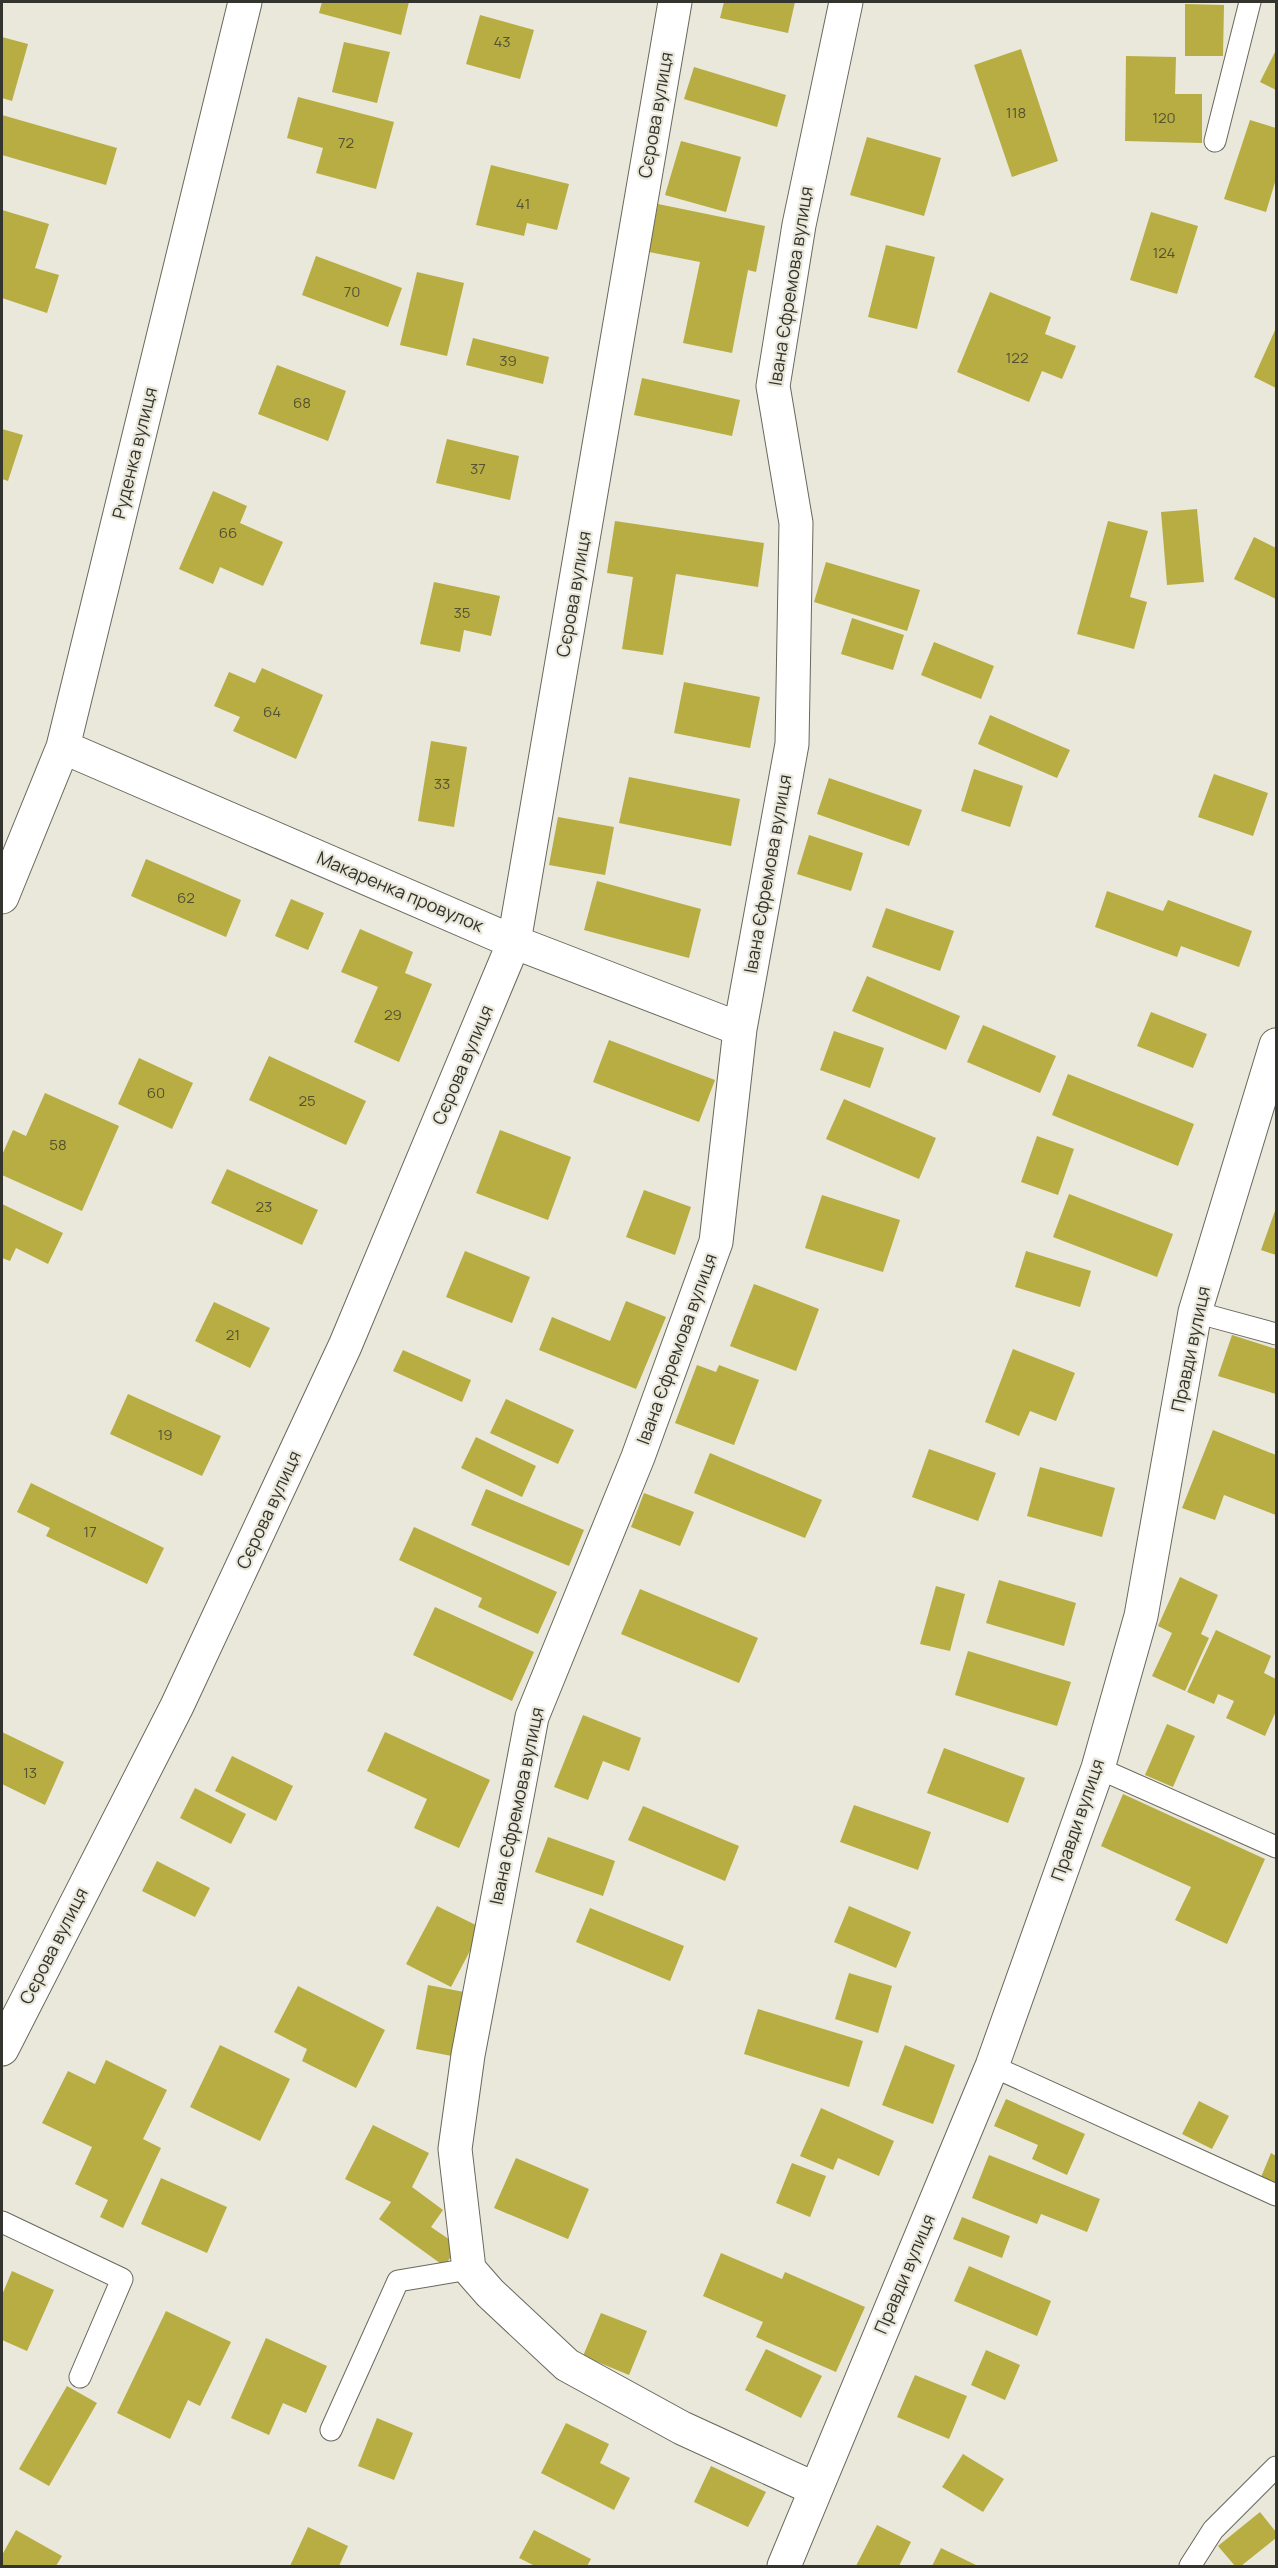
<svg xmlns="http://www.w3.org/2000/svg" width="1278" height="2568" font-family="Manrope,sans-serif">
  <rect width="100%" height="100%" fill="#e9e8da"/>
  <path fill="#b7ad42" d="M 322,2 L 409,2 L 401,35 L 319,13 Z
    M 724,2 L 795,2 L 788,33 L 720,18 Z
    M 1185,4 L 1224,5 L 1223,56 L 1185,56 Z
    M 480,15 L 534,30 L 520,79 L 466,64 Z
    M 2,37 L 28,44 L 12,101 L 2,98 Z
    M 344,42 L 390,52 L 377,103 L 332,92 Z
    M 1021,49 L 1058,161 L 1012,177 L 974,65 Z
    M 1276,50 L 1276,90 L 1260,82 Z
    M 1126,56 L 1176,57 L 1175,94 L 1202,94 L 1202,143 L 1125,141 Z
    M 694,67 L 786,95 L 777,127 L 684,99 Z
    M 298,97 L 394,122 L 376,189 L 316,173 L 323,148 L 287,138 Z
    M 2,115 L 117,148 L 106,185 L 2,155 Z
    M 1250,120 L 1276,128 L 1276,179 L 1266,212 L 1224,199 Z
    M 867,137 L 941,158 L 924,216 L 850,195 Z
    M 681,141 L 741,157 L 726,212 L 665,195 Z
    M 491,165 L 569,184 L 557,230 L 527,223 L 524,236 L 476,225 Z
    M 658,204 L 765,226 L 756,272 L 748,270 L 732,353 L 683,343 L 700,262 L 649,252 Z
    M 2,210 L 49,224 L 35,268 L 59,275 L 47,313 L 2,298 Z
    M 1151,212 L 1198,226 L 1177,294 L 1130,280 Z
    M 886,245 L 935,257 L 917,329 L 868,317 Z
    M 316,256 L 402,288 L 388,327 L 302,295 Z
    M 417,272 L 464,283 L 447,356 L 400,345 Z
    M 990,292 L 1051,317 L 1045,334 L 1076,346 L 1062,379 L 1042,371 L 1029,402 L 957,372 Z
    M 1276,328 L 1276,388 L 1254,377 Z
    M 473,338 L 549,357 L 543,384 L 466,365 Z
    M 277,365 L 346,391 L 328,441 L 258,414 Z
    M 642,378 L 740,400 L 732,436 L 634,415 Z
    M 2,429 L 23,435 L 8,481 L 2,479 Z
    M 447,439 L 519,456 L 510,500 L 436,483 Z
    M 213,491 L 247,506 L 240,523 L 283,542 L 263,586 L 220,567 L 213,584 L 179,569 Z
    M 1197,509 L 1204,582 L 1167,585 L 1161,512 Z
    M 615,521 L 764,543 L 758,587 L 676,574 L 663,655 L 622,649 L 633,577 L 607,573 Z
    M 1108,521 L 1148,531 L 1130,597 L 1147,602 L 1134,649 L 1077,634 Z
    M 1254,537 L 1276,548 L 1276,599 L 1234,579 Z
    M 826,562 L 920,590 L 907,631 L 814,602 Z
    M 434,582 L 500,596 L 491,636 L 464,630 L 460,652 L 420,644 Z
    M 852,618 L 904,635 L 893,670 L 841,654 Z
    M 934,642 L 994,666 L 981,699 L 921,675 Z
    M 262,668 L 323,695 L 296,759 L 233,731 L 240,717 L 214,706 L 229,672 L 255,683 Z
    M 684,682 L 760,697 L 750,748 L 674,733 Z
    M 990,715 L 1070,750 L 1057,778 L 978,744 Z
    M 431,741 L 467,747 L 454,827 L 418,821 Z
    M 974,769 L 1023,786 L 1010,827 L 961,811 Z
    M 1214,774 L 1268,793 L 1253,836 L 1198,817 Z
    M 629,777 L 740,799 L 731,846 L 619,823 Z
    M 829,778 L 922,810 L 909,846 L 817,814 Z
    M 558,817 L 614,827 L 605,875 L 549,865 Z
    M 809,835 L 863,853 L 851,891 L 797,874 Z
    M 146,859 L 241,900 L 226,937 L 131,896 Z
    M 597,881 L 701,909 L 689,958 L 584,930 Z
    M 1107,891 L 1163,911 L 1168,900 L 1252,931 L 1239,967 L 1181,946 L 1177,957 L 1095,927 Z
    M 291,899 L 324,913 L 308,950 L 275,936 Z
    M 886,908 L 954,931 L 940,971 L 872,947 Z
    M 360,929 L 413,952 L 405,973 L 432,984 L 399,1062 L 354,1042 L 378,987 L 341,972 Z
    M 867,976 L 960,1016 L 946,1050 L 852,1011 Z
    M 1151,1012 L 1207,1034 L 1193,1068 L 1137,1046 Z
    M 983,1025 L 1056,1056 L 1040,1093 L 967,1062 Z
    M 834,1031 L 884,1048 L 870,1088 L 820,1070 Z
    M 609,1040 L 715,1080 L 699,1122 L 593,1082 Z
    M 269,1056 L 366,1101 L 346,1145 L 249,1100 Z
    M 139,1058 L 193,1083 L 172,1129 L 118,1104 Z
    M 1068,1074 L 1194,1124 L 1178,1166 L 1052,1115 Z
    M 45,1093 L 119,1126 L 82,1211 L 2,1175 L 2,1155 L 13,1130 L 26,1136 Z
    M 844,1099 L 936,1138 L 919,1179 L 826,1139 Z
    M 500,1130 L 571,1157 L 548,1220 L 476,1193 Z
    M 1037,1136 L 1074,1149 L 1058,1195 L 1021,1182 Z
    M 227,1169 L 318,1210 L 302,1245 L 211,1203 Z
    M 644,1190 L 691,1207 L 675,1255 L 626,1237 Z
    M 1069,1194 L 1173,1234 L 1157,1277 L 1053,1237 Z
    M 822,1195 L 900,1220 L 883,1272 L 805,1248 Z
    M 2,1204 L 63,1233 L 48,1264 L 16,1248 L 10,1261 L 2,1258 Z
    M 1276,1208 L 1276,1255 L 1261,1250 Z
    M 465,1251 L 530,1277 L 512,1323 L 446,1297 Z
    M 1026,1251 L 1091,1271 L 1080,1307 L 1015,1287 Z
    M 754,1284 L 819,1309 L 796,1371 L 730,1346 Z
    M 626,1301 L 666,1317 L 636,1389 L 539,1350 L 552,1317 L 610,1341 Z
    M 214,1302 L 270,1328 L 250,1368 L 195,1341 Z
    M 1232,1335 L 1276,1349 L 1276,1394 L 1218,1376 Z
    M 1013,1349 L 1075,1373 L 1056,1421 L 1030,1411 L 1019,1436 L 985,1422 Z
    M 403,1350 L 471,1380 L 462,1402 L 393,1371 Z
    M 697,1365 L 716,1372 L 719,1365 L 759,1380 L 734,1445 L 675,1423 Z
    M 128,1394 L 221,1436 L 202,1476 L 110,1434 Z
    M 506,1399 L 574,1430 L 558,1464 L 490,1433 Z
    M 1213,1430 L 1276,1455 L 1276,1515 L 1224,1495 L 1215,1520 L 1182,1508 Z
    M 476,1437 L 536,1466 L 522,1497 L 461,1468 Z
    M 929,1449 L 996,1473 L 978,1521 L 912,1497 Z
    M 710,1453 L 822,1500 L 805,1538 L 694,1493 Z
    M 1040,1467 L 1115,1488 L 1102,1537 L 1027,1516 Z
    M 31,1483 L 164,1548 L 147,1584 L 46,1536 L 50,1528 L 17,1512 Z
    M 486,1489 L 584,1530 L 569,1566 L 471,1525 Z
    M 644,1493 L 694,1512 L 680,1546 L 631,1527 Z
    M 414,1527 L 557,1592 L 538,1634 L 478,1607 L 482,1598 L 399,1560 Z
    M 1180,1577 L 1218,1595 L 1201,1634 L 1209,1638 L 1185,1691 L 1152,1676 L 1172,1633 L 1158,1626 Z
    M 999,1580 L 1076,1603 L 1064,1646 L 986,1623 Z
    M 936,1586 L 965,1594 L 950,1651 L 920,1644 Z
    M 640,1589 L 758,1638 L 739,1683 L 621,1634 Z
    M 435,1607 L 534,1652 L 512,1701 L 413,1655 Z
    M 1216,1630 L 1271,1656 L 1264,1673 L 1276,1679 L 1276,1711 L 1265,1736 L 1226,1718 L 1234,1701 L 1218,1694 L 1214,1704 L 1187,1692 Z
    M 968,1651 L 1071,1682 L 1057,1726 L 955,1695 Z
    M 583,1715 L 641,1738 L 629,1771 L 603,1761 L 588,1800 L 554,1787 Z
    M 1167,1724 L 1195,1736 L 1173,1787 L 1145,1775 Z
    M 2,1732 L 64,1762 L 45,1805 L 2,1784 Z
    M 385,1732 L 490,1780 L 459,1848 L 414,1828 L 427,1799 L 367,1771 Z
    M 944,1748 L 1025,1778 L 1008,1823 L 927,1793 Z
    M 232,1756 L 293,1786 L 276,1821 L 215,1791 Z
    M 195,1788 L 246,1814 L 231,1844 L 180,1818 Z
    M 1123,1794 L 1265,1859 L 1227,1944 L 1175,1920 L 1191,1887 L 1101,1846 Z
    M 854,1805 L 931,1832 L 918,1870 L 840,1842 Z
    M 643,1806 L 739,1846 L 725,1881 L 628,1840 Z
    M 548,1837 L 615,1861 L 603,1896 L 535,1872 Z
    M 157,1861 L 210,1888 L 195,1917 L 142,1891 Z
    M 437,1906 L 482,1928 L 451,1987 L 406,1964 Z
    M 849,1906 L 911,1932 L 896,1968 L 834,1942 Z
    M 590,1908 L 684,1946 L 670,1981 L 576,1942 Z
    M 849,1973 L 892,1986 L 878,2033 L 835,2019 Z
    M 428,1985 L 469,1993 L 457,2057 L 416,2049 Z
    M 298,1986 L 385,2030 L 356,2088 L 302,2061 L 307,2049 L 274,2032 Z
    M 758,2009 L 863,2041 L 849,2087 L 744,2054 Z
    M 220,2045 L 290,2079 L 260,2141 L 190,2107 Z
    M 905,2045 L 955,2065 L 933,2124 L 882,2105 Z
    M 106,2060 L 167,2090 L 143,2139 L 161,2148 L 123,2228 L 100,2217 L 108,2200 L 75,2184 L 92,2147 L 42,2123 L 68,2071 L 95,2084 Z
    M 1006,2099 L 1085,2134 L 1067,2175 L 1032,2159 L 1038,2145 L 994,2126 Z
    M 1199,2101 L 1229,2116 L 1212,2149 L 1182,2134 Z
    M 821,2108 L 894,2141 L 879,2176 L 838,2158 L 833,2170 L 800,2156 Z
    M 373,2125 L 429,2153 L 412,2187 L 443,2210 L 431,2227 L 459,2246 L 444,2266 L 379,2219 L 391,2202 L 345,2179 Z
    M 1271,2153 L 1276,2156 L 1276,2190 L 1259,2182 Z
    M 989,2155 L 1100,2199 L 1087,2232 L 1041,2214 L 1037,2224 L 972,2198 Z
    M 516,2158 L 589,2189 L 568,2239 L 494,2208 Z
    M 792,2163 L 826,2176 L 810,2217 L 776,2203 Z
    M 161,2178 L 227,2207 L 207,2253 L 141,2224 Z
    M 962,2217 L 1010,2236 L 1002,2258 L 953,2239 Z
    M 721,2253 L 782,2279 L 785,2272 L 865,2307 L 836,2372 L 756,2337 L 763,2322 L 703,2296 Z
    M 969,2266 L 1051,2301 L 1037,2336 L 954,2301 Z
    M 12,2271 L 54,2290 L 27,2351 L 2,2340 L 2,2295 Z
    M 166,2311 L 231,2342 L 200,2406 L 188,2400 L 170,2439 L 117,2413 Z
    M 601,2313 L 647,2331 L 629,2375 L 583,2356 Z
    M 266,2338 L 327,2366 L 306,2413 L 283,2403 L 269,2435 L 231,2418 Z
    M 766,2349 L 822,2376 L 801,2418 L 745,2390 Z
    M 986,2350 L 1020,2365 L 1005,2400 L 971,2385 Z
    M 915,2375 L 967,2396 L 949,2439 L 897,2417 Z
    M 67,2386 L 97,2403 L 49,2486 L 19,2469 Z
    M 377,2418 L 413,2433 L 394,2480 L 358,2466 Z
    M 566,2423 L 609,2444 L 600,2463 L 630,2478 L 614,2510 L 541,2473 Z
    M 963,2454 L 1004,2479 L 983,2512 L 942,2487 Z
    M 711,2466 L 766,2492 L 748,2527 L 694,2502 Z
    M 1260,2512 L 1276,2532 L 1276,2538 L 1241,2566 L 1235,2566 L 1218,2546 Z
    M 877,2525 L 911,2542 L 899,2566 L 856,2566 Z
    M 308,2527 L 348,2546 L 339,2566 L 290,2566 Z
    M 16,2530 L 62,2556 L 56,2566 L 2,2566 L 2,2555 Z
    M 534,2530 L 591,2559 L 587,2566 L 535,2566 L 519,2558 Z
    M 941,2548 L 978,2566 L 932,2566 Z"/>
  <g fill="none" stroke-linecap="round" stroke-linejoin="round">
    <defs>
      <path id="service" d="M 1215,141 L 1250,2
        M 1195,1312 L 1276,1334
        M 1098,1768 L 1276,1847
        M 992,2066 L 1276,2195
        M 2,2222 L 122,2279 L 80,2377
        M 331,2430 L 398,2281 L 469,2269
        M 1190,2566 L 1213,2530 L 1276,2467"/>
      <path id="minor" d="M 63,747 L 514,942 L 740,1029
        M 2,897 L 63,747 L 245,2
        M 2,2049 L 177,1706 L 345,1346 L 514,942 L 675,2
        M 815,2489 L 682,2428 L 567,2365 L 490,2293 L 469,2269 L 455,2149 L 468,2055 L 532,1717 L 638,1457 L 716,1242 L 740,1029 L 792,744 L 796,523 L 773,386 L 799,225 L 846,2
        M 784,2566 L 992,2066 L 1098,1768 L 1141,1616 L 1195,1312 L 1276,1045"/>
    </defs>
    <use href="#service" stroke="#69685c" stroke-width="23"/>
    <use href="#minor" stroke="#69685c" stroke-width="35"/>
    <use href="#service" stroke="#fff" stroke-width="21"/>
    <use href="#minor" stroke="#fff" stroke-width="33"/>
  </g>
  <g text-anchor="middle" stroke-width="4.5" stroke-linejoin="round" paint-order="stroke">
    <g font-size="15" fill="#555234">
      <text x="502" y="47">43</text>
      <text x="1016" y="118">118</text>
      <text x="1164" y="123">120</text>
      <text x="346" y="148">72</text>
      <text x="523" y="209">41</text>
      <text x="1164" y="258">124</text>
      <text x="352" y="297">70</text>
      <text x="1017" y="363">122</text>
      <text x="508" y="366">39</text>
      <text x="302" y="408">68</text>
      <text x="478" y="474">37</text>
      <text x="228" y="538">66</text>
      <text x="462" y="618">35</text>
      <text x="272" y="717">64</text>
      <text x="442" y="789">33</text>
      <text x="186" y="903">62</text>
      <text x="393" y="1020">29</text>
      <text x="156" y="1098">60</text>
      <text x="307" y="1106">25</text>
      <text x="58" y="1150">58</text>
      <text x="264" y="1212">23</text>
      <text x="233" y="1340">21</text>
      <text x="165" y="1440">19</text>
      <text x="90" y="1537">17</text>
      <text x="30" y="1778">13</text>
    </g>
    <g font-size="18" fill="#34342f" stroke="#e9e8da">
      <text transform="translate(656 115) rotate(-80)" y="6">Сєрова вулиця</text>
      <text transform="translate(791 286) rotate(-81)" y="6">Івана Єфремова вулиця</text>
      <text transform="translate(135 453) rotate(-76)" y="6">Руденка вулиця</text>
      <text transform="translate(574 594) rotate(-80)" y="6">Сєрова вулиця</text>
      <text transform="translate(768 874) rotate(-80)" y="6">Івана Єфремова вулиця</text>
      <text transform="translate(400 892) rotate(23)" y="6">Макаренка провулок</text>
      <text transform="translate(463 1065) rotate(-67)" y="6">Сєрова вулиця</text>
      <text transform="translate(677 1349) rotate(-70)" y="6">Івана Єфремова вулиця</text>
      <text transform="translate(1191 1349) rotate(-78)" y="6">Правди вулиця</text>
      <text transform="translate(269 1510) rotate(-65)" y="6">Сєрова вулиця</text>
      <text transform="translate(517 1806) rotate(-78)" y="6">Івана Єфремова вулиця</text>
      <text transform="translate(1078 1820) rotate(-71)" y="6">Правди вулиця</text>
      <text transform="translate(54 1946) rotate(-63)" y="6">Сєрова вулиця</text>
      <text transform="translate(905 2274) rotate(-67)" y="6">Правди вулиця</text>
    </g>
  </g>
  <rect width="1278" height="2568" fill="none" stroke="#34342f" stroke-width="6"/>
</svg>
